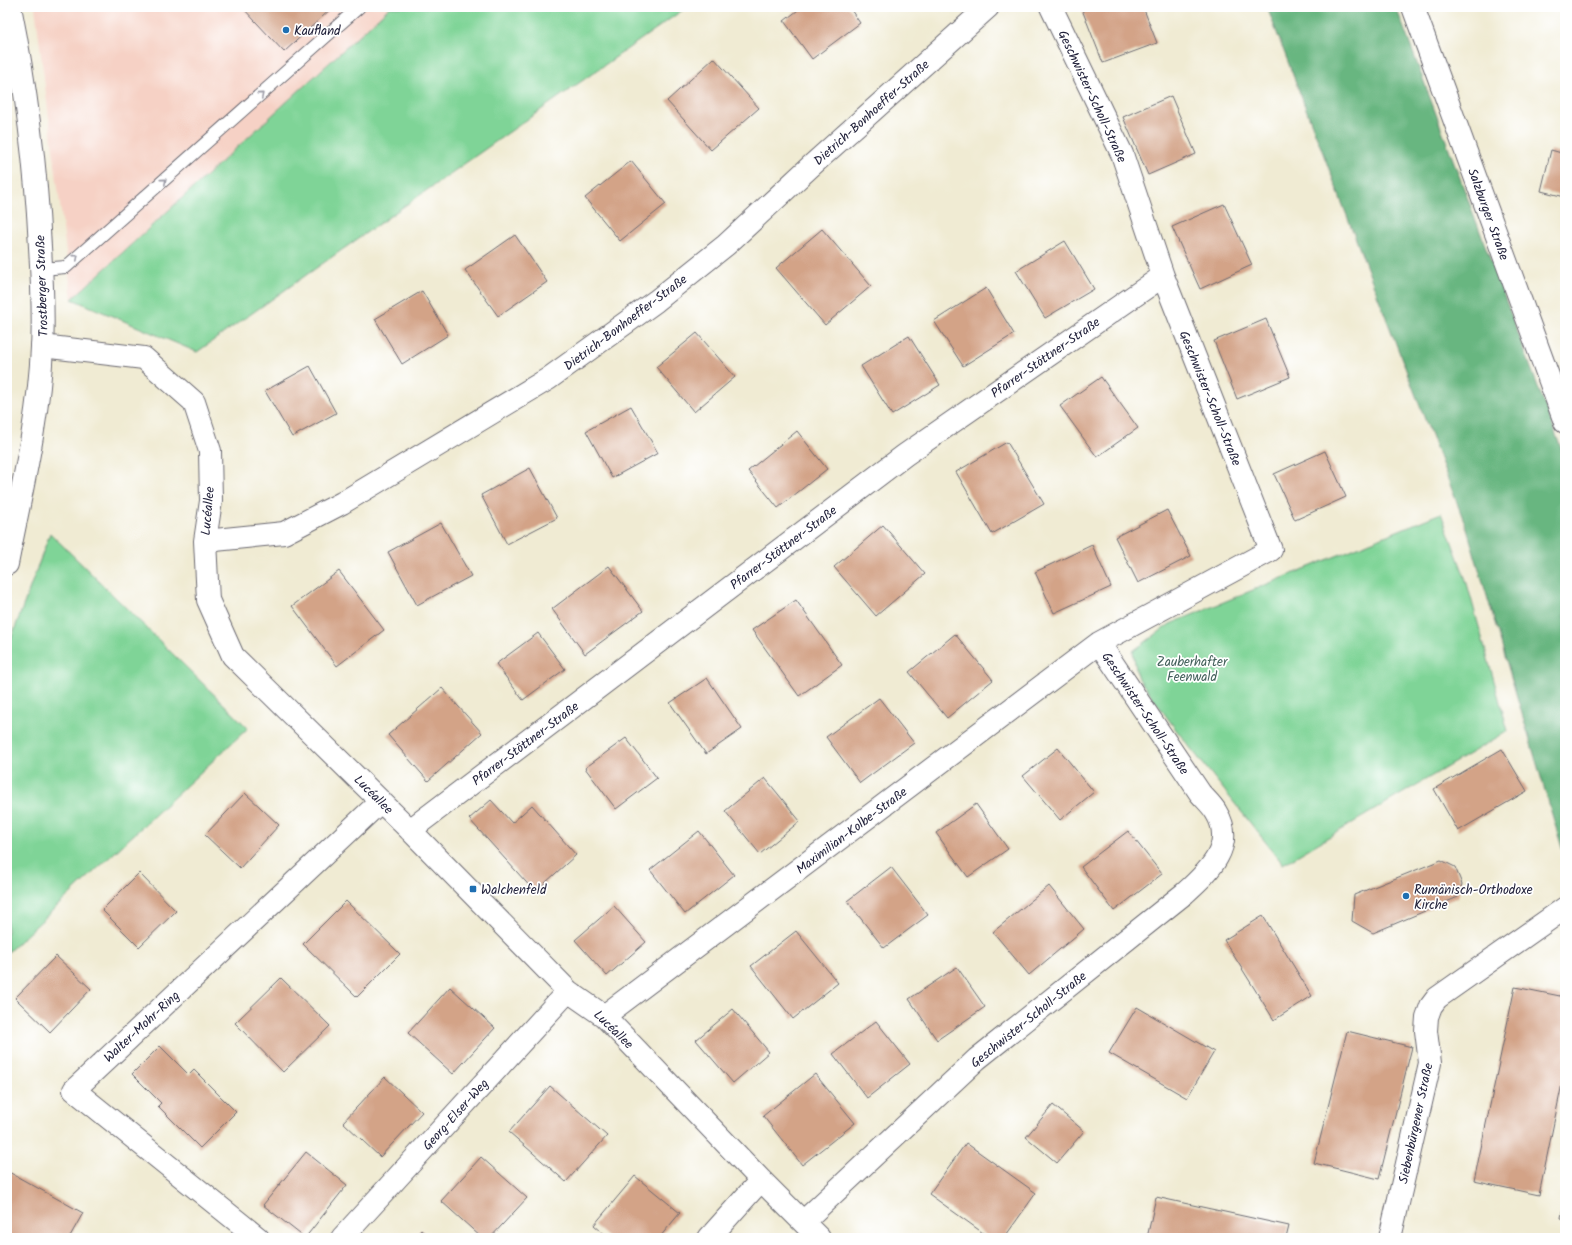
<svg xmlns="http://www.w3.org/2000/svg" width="1572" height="1245" font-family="Kalam,sans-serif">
  <rect width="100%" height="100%" fill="#fff"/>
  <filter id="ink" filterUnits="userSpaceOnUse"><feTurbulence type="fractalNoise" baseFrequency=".025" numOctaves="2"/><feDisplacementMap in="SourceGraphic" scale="8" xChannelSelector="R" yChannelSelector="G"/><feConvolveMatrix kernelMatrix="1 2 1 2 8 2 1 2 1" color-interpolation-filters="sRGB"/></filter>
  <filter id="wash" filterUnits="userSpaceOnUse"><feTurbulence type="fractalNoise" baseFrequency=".012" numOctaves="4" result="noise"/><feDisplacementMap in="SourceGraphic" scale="16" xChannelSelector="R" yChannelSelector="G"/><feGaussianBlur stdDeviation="0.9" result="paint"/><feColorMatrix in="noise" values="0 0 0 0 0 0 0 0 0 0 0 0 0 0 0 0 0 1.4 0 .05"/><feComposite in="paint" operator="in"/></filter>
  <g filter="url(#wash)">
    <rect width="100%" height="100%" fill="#f0ebd3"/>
    <path fill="#f6d1c5" d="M 35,7 L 390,7 L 72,299 Z"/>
    <path fill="#7fd497" stroke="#507b69" d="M 390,7 L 687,7 L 197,352 L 72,299 Z
      M 1441,513 L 1466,580 L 1508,731 L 1283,864 L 1177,731 L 1137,676 L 1133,651 L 1170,624 Z
      M 50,533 L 248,728 L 7,953 L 7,650 Z"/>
    <path fill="#67b680" stroke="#446c5e" d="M 1267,7 L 1396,7 L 1565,459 L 1565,858 L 1467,529 Z"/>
    <g id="blocks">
      <path fill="#d3a387" d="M 242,7 L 333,7 L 284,52 Z
        M 802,7 L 849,7 L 860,23 L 812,59 L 784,21 Z
        M 1081,7 L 1143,7 L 1157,43 L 1103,63 Z
        M 714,58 L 759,108 L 711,150 L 667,101 Z
        M 1171,96 L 1196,154 L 1148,175 L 1123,117 Z
        M 1551,150 L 1565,154 L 1565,197 L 1541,191 Z
        M 631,161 L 666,204 L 620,241 L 585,198 Z
        M 1224,204 L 1252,265 L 1200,289 L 1172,227 Z
        M 822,229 L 871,286 L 825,325 L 776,268 Z
        M 515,235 L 547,282 L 498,316 L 465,270 Z
        M 1065,241 L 1094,289 L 1045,318 L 1016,271 Z
        M 986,288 L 1014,334 L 963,366 L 934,321 Z
        M 422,291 L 448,335 L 402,364 L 375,319 Z
        M 1266,319 L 1290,377 L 1237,399 L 1214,341 Z
        M 697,333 L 735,377 L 694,412 L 656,367 Z
        M 909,336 L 940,385 L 892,415 L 861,366 Z
        M 310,366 L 336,413 L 292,437 L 265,391 Z
        M 1101,377 L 1138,428 L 1097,457 L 1060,406 Z
        M 631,406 L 658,453 L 612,478 L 586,431 Z
        M 797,431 L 827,469 L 778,508 L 748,471 Z
        M 1007,442 L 1044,504 L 992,534 L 956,472 Z
        M 1325,451 L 1346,497 L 1295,520 L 1274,474 Z
        M 530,468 L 557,518 L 507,544 L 481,495 Z
        M 1167,510 L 1191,556 L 1138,583 L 1115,537 Z
        M 441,523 L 471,576 L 417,605 L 388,552 Z
        M 883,525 L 925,574 L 876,616 L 834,567 Z
        M 1092,545 L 1111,587 L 1054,613 L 1035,572 Z
        M 609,566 L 643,611 L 585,654 L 552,609 Z
        M 339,571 L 384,630 L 337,666 L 292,606 Z
        M 796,600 L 842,665 L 799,696 L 752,630 Z
        M 538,633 L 565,669 L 523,700 L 496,664 Z
        M 955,634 L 993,680 L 947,718 L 909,672 Z
        M 707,678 L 742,729 L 706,754 L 670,703 Z
        M 442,688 L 482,733 L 428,781 L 388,735 Z
        M 879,698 L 914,743 L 860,783 L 826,737 Z
        M 626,738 L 657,778 L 616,809 L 585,768 Z
        M 1058,748 L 1094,792 L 1060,820 L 1023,776 Z
        M 1502,749 L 1527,791 L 1458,831 L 1434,789 Z
        M 765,778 L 800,821 L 760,854 L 725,811 Z
        M 245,793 L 279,825 L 240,868 L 205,835 Z
        M 491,800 L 512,823 L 532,805 L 576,855 L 535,892 L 469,819 Z
        M 976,804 L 1008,849 L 968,877 L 936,833 Z
        M 699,831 L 734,875 L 685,914 L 650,870 Z
        M 1128,831 L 1162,874 L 1114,911 L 1081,867 Z
        M 1441,860 L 1455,867 L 1462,884 L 1458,897 L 1373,933 L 1352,921 L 1354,895 Z
        M 891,867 L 928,915 L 884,948 L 847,901 Z
        M 139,873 L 176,911 L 139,947 L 102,910 Z
        M 1049,886 L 1084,929 L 1029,975 L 993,932 Z
        M 346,901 L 400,954 L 357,997 L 303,944 Z
        M 614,906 L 646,942 L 607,976 L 575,940 Z
        M 1263,916 L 1312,996 L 1274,1020 L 1224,940 Z
        M 796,931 L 838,983 L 793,1019 L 751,966 Z
        M 56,956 L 91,989 L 50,1032 L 15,998 Z
        M 957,967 L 985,1007 L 937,1040 L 909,999 Z
        M 281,978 L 330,1026 L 283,1072 L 235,1023 Z
        M 450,987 L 495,1028 L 453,1074 L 408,1033 Z
        M 1515,987 L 1565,997 L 1565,1069 L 1539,1195 L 1474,1181 Z
        M 1137,1007 L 1214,1052 L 1187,1098 L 1109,1053 Z
        M 733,1009 L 769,1052 L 733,1083 L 696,1040 Z
        M 876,1021 L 910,1064 L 867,1098 L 833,1054 Z
        M 1347,1031 L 1412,1047 L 1379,1179 L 1314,1163 Z
        M 160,1046 L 189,1075 L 194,1070 L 236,1112 L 200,1148 L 158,1106 L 161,1103 L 132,1074 Z
        M 815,1074 L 855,1123 L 802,1165 L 763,1116 Z
        M 385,1077 L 422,1112 L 380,1157 L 343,1122 Z
        M 550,1086 L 607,1136 L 566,1182 L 509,1132 Z
        M 1053,1105 L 1084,1131 L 1057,1163 L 1026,1137 Z
        M 966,1143 L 1036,1193 L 1004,1238 L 990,1238 L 929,1194 Z
        M 306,1152 L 347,1185 L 305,1238 L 263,1205 Z
        M 481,1157 L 527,1198 L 490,1238 L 482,1238 L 441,1201 Z
        M 7,1171 L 83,1213 L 69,1238 L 11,1238 L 7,1236 Z
        M 635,1176 L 680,1213 L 659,1238 L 609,1238 L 594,1225 Z
        M 1156,1197 L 1289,1226 L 1286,1238 L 1147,1238 Z
        M 1564,1201 L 1565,1202 L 1565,1219 L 1561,1218 Z
        M 421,1230 L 430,1238 L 414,1238 Z"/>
    </g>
  </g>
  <g filter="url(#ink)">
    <use href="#blocks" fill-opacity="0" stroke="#6a6870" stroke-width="1"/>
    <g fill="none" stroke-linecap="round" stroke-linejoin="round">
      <defs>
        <path id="service" d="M 41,269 L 66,267 L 359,7"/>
        <path id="minor" d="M 1413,7 L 1565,422
          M 42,346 L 144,358 L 194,402 L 210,451 L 211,501 L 205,541 L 208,600 L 233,656 L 410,830 L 568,991 L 604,1016 L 761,1180 L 819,1238
          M 205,541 L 284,533 L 342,503 L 548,379 L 656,301 L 726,245 L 811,166 L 988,7
          M 410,830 L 905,455 L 1163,276
          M 604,1016 L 1099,643
          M 803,1222 L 977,1059 L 1185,893 C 1208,872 1237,846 1216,812 C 1212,805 1205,799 1200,793 L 1099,643 L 1271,550 L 1163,276 L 1122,154 L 1051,7
          M 258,1238 L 74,1090 L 381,801
          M 342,1238 L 568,991
          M 709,1238 L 761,1180
          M 1390,1238 L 1430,1063 L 1426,1031 L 1427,1017 L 1431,1006 L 1437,998 L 1565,908"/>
        <path id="tertiary" d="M 7,564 C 21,492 39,420 42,347 C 44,314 42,280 40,247 C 36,166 26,86 10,7"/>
      </defs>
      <use href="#service" stroke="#6a6870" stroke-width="14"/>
      <use href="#minor" stroke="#6a6870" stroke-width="24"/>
      <use href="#tertiary" stroke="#6a6870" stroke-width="24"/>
      <use href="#service" stroke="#fff" stroke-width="12"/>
      <use href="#minor" stroke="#fff" stroke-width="22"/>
      <use href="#tertiary" stroke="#fff" stroke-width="22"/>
    </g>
    <defs><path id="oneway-chevron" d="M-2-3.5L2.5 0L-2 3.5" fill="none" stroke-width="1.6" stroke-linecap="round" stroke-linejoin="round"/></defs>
    <g stroke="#9c9ca7">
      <use href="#oneway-chevron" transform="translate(261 95) rotate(-41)"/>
      <use href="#oneway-chevron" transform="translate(164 181) rotate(-41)"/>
      <use href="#oneway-chevron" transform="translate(76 257) rotate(-41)"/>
    </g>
  </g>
  <g fill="#1f6fb2" stroke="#fff" stroke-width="1.5">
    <circle cx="286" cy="30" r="4"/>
    <rect x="469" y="885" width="8" height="8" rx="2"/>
    <circle cx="1406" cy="896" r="4"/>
  </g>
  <g text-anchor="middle" stroke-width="3.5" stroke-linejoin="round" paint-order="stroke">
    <g font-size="13" fill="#22223b" stroke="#fff" text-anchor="start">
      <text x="294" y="35">Kaufland</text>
      <text x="481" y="894">Walchenfeld</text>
      <text x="1414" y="894">Rumänisch-Orthodoxe<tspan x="1414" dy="15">Kirche</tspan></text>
    </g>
    <g font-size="13" fill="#22223b" stroke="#fff">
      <text transform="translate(1093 96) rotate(65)" y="5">Geschwister-Scholl-Straße</text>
      <text transform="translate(871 112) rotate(-42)" y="5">Dietrich-Bonhoeffer-Straße</text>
      <text transform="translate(1489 214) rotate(70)" y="5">Salzburger Straße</text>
      <text transform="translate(41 286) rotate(-92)" y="5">Trostberger Straße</text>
      <text transform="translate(625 322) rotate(-37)" y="5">Dietrich-Bonhoeffer-Straße</text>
      <text transform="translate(1045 357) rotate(-35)" y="5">Pfarrer-Stöttner-Straße</text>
      <text transform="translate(1211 398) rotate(68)" y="5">Geschwister-Scholl-Straße</text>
      <text transform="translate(207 511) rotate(-85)" y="5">Lucéallee</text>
      <text transform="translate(783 547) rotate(-37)" y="5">Pfarrer-Stöttner-Straße</text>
      <text transform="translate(1146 713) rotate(56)" y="5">Geschwister-Scholl-Straße</text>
      <text transform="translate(525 743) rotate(-37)" y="5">Pfarrer-Stöttner-Straße</text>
      <text transform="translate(374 794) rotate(45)" y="5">Lucéallee</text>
      <text transform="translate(851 830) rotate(-37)" y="5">Maximilian-Kolbe-Straße</text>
      <text transform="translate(1028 1019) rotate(-39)" y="5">Geschwister-Scholl-Straße</text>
      <text transform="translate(141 1026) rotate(-43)" y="5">Walter-Mohr-Ring</text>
      <text transform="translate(614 1029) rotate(44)" y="5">Lucéallee</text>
      <text transform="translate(455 1114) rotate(-48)" y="5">Georg-Elser-Weg</text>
      <text transform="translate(1415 1123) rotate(-78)" y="5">Siebenbürgener Straße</text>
    </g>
    <g font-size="13" fill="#43605b" stroke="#fff">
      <text x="1192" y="666">Zauberhafter<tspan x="1192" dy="15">Feenwald</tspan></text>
    </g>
  </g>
  <rect width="1572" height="1245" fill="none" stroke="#fff" stroke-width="24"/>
</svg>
